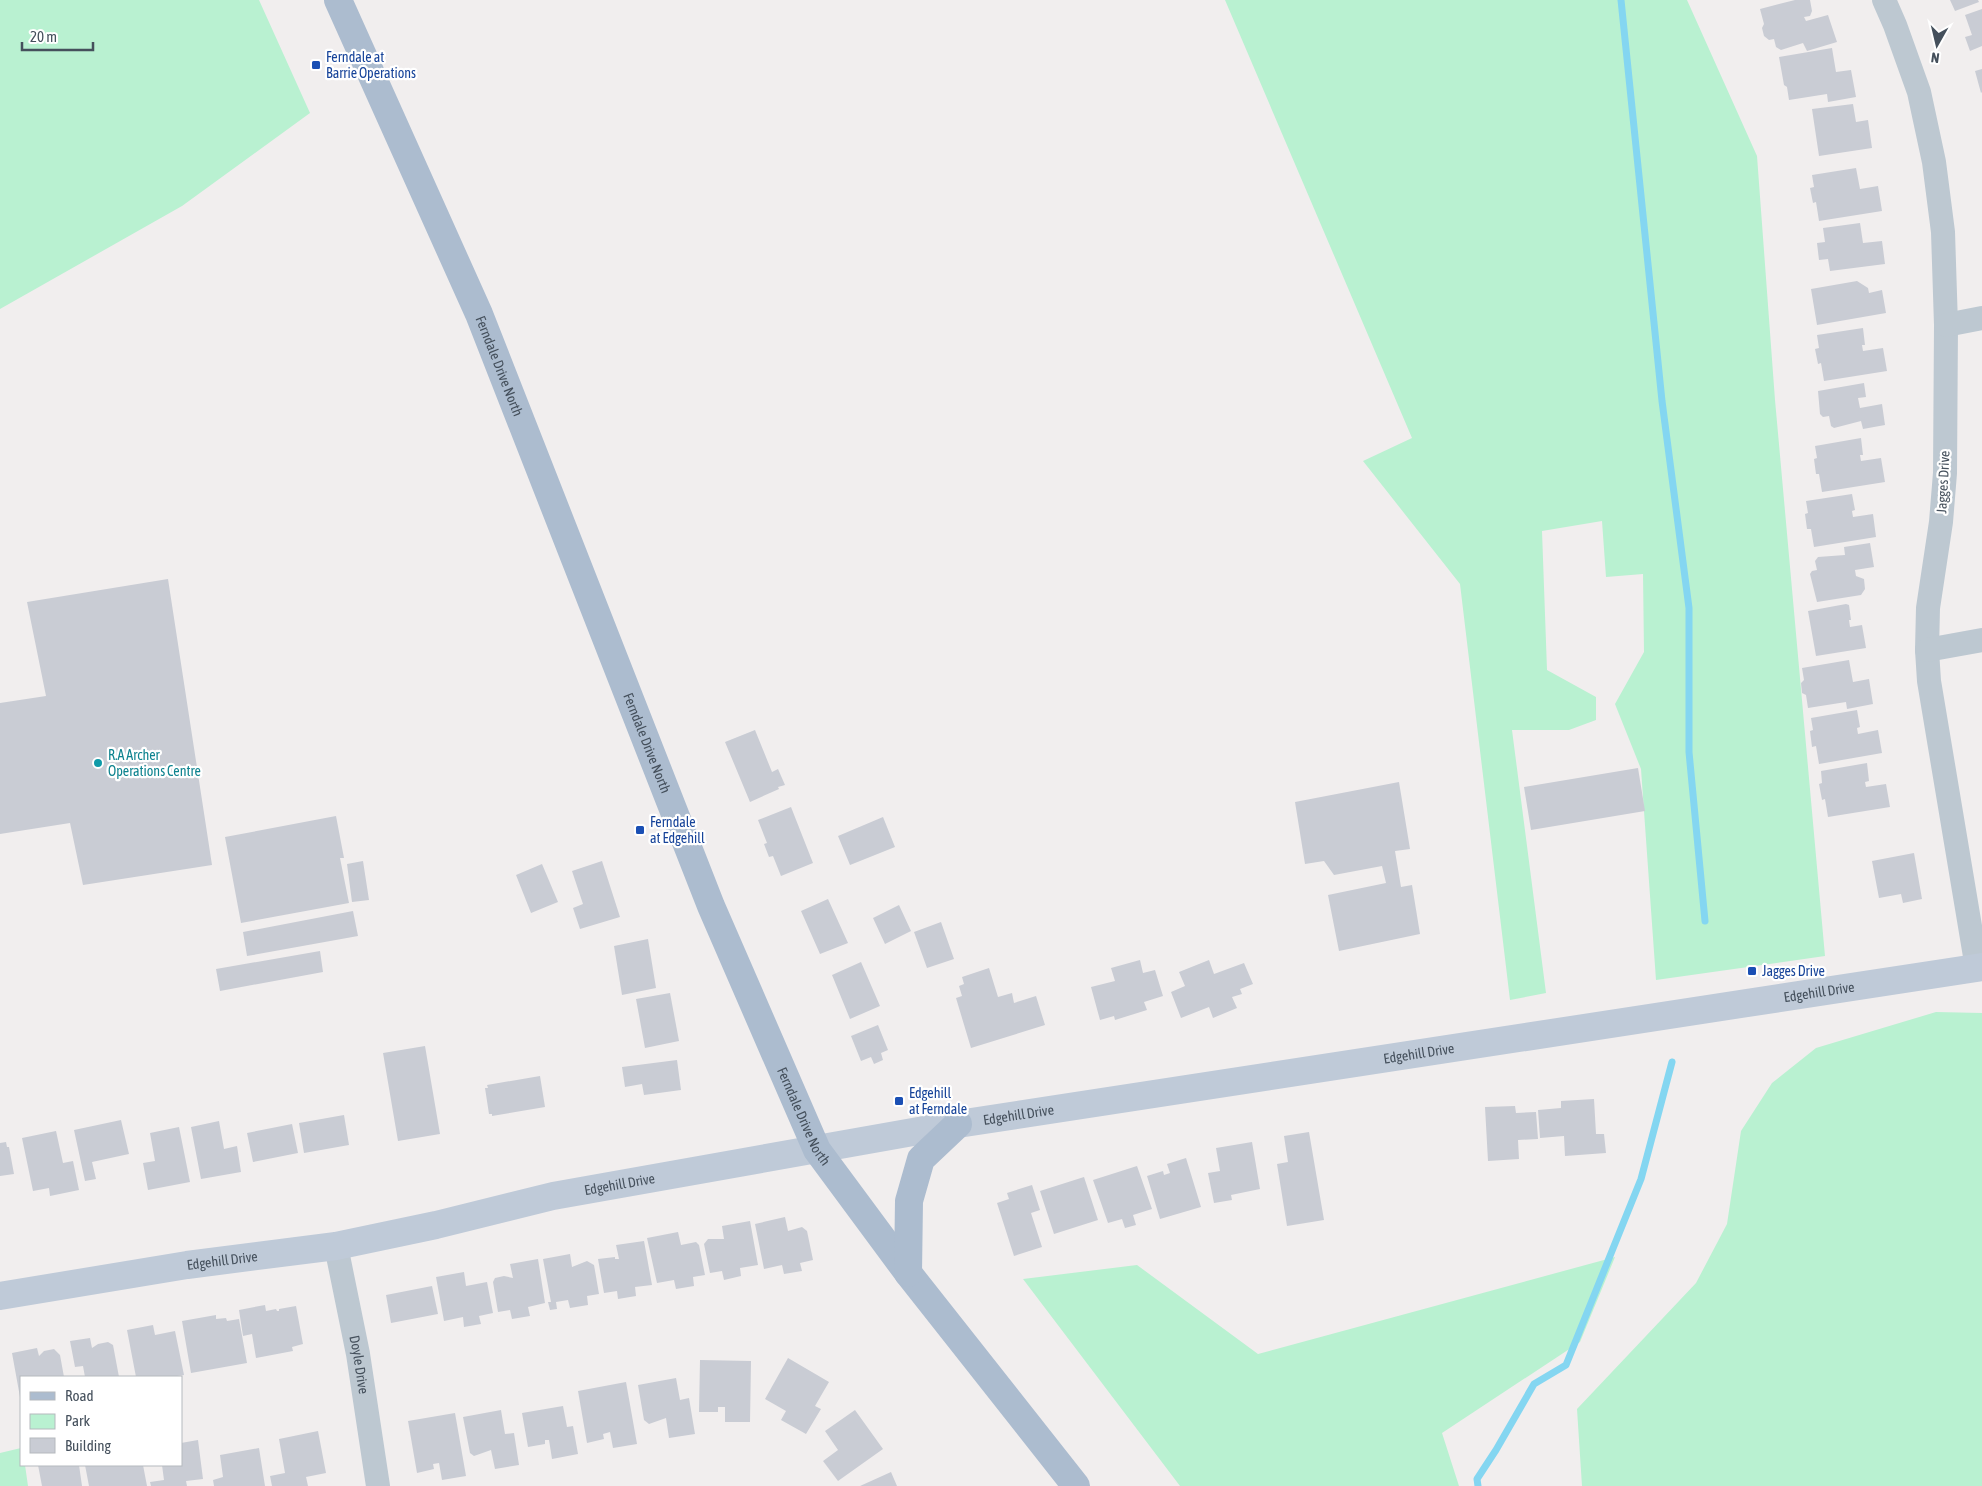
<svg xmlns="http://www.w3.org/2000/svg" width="1982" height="1486" font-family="'Asap Condensed',sans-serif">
  <rect width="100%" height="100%" fill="#f1eeee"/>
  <path fill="#b9f1d1" d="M 0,0 L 259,0 L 310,113 L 182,206 L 0,309 Z
    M 1225,0 L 1687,0 L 1757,156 L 1775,400 L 1825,956 L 1656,980 L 1641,769 L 1615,704 L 1644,652 L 1643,574 L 1606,577 L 1602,521 L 1542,531 L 1547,670 L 1596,697 L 1596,720 L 1569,730 L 1512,730 L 1546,993 L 1510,1000 L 1460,584 L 1363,461 L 1412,438 Z
    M 1936,1012 L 1982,1013 L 1982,1486 L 1582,1486 L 1577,1409 L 1696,1283 L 1727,1224 L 1741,1131 L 1772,1083 L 1816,1048 Z
    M 1615,1257 L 1580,1342 L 1442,1433 L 1459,1486 L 1180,1486 L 1023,1279 L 1137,1265 L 1258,1354 Z
    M 21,1448 L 21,1465 L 25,1465 L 28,1486 L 0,1486 L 0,1453 Z"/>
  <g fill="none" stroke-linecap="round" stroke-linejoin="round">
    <path stroke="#84d6f1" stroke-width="7" d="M 1621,0 L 1662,401 L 1689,608 L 1689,752 L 1705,921
      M 1478,1486 L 1477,1479 L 1496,1450 L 1534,1384 L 1566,1365 L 1641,1179 L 1672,1062"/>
  </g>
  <path fill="#c9ccd4" d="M 1795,0 L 1810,0 L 1812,11 L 1810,16 L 1804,17 L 1806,21 L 1828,15 L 1837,42 L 1807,51 L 1803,43 L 1781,50 L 1776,47 L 1774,39 L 1769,40 L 1764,36 L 1762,28 L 1764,24 L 1760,9 Z
    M 1950,0 L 1978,0 L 1979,2 L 1955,11 Z
    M 1982,9 L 1982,46 L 1970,51 L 1965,37 L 1972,35 L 1965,15 Z
    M 1832,48 L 1836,72 L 1851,70 L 1856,97 L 1828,102 L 1827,94 L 1789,100 L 1787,87 L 1784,85 L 1779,57 Z
    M 1982,69 L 1982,92 L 1981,93 L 1975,71 Z
    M 1853,104 L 1856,122 L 1868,120 L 1872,148 L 1819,156 L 1812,109 Z
    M 1856,168 L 1860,189 L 1878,186 L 1882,211 L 1819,221 L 1816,202 L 1813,203 L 1810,188 L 1814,187 L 1812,175 Z
    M 1860,223 L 1863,243 L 1882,241 L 1885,264 L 1830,271 L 1828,259 L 1819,260 L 1817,243 L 1825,242 L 1823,228 Z
    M 1857,281 L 1868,288 L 1869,293 L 1882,290 L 1886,313 L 1817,325 L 1811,289 Z
    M 1863,328 L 1865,345 L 1862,345 L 1863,351 L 1883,348 L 1887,371 L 1824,381 L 1821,363 L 1818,364 L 1815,349 L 1819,348 L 1817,335 Z
    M 1864,383 L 1866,397 L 1858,398 L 1860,408 L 1882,404 L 1885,425 L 1863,429 L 1861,421 L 1834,428 L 1831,426 L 1829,416 L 1823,417 L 1820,414 L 1818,391 Z
    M 1861,438 L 1863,455 L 1860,455 L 1861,461 L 1881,458 L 1885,482 L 1822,492 L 1819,474 L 1816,474 L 1814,459 L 1817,458 L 1815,446 Z
    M 1852,494 L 1855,510 L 1852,511 L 1853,517 L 1873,514 L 1876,537 L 1814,547 L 1811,529 L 1807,529 L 1805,514 L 1808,513 L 1806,501 Z
    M 1870,543 L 1874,567 L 1855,570 L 1856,576 L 1864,579 L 1865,589 L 1861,595 L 1817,602 L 1810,574 L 1812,571 L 1817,570 L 1815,561 L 1818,557 L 1845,555 L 1844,547 Z
    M 168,579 L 212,865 L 83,885 L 70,823 L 0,834 L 0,703 L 46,696 L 27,602 Z
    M 1846,604 L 1849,605 L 1851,620 L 1849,620 L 1850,627 L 1862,625 L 1866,648 L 1816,656 L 1808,611 Z
    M 1849,660 L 1853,682 L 1869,679 L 1873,704 L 1847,709 L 1846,702 L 1808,708 L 1806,695 L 1802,693 L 1801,683 L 1804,680 L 1802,668 Z
    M 1857,710 L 1860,727 L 1857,728 L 1858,734 L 1878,730 L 1882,753 L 1819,764 L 1816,746 L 1812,747 L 1810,731 L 1813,730 L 1811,718 Z
    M 755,730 L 772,772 L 778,769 L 785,785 L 778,787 L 779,789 L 750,802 L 725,742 Z
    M 1867,763 L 1869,781 L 1865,782 L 1866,787 L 1886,784 L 1890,807 L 1828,817 L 1825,799 L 1822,800 L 1819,784 L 1822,783 L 1821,771 Z
    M 1638,768 L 1645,811 L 1531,830 L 1524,787 Z
    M 1399,782 L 1410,849 L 1395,851 L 1401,887 L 1412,885 L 1420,934 L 1339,951 L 1328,895 L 1386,883 L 1382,866 L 1334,875 L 1324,861 L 1305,864 L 1295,802 Z
    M 791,807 L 813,863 L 781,876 L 773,856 L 769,857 L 764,844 L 767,843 L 758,820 Z
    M 336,816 L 344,858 L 340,858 L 349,903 L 241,923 L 225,837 Z
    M 883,817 L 895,847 L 850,865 L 838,836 Z
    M 1914,853 L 1922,899 L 1903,903 L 1901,894 L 1879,898 L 1872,861 Z
    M 363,861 L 369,900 L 352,902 L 347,864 Z
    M 602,861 L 620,917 L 580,929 L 573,908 L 583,904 L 572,871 Z
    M 542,864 L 558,902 L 531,913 L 516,875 Z
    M 828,899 L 848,943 L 820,954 L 801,911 Z
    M 899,905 L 911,931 L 885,944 L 873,918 Z
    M 353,911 L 358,936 L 247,956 L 243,932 Z
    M 941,922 L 954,959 L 927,968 L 914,932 Z
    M 648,939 L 656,988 L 622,995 L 614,946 Z
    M 320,951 L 323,972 L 220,991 L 216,969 Z
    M 1140,960 L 1143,973 L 1155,970 L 1163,996 L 1144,1002 L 1147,1010 L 1115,1020 L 1114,1016 L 1100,1020 L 1091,987 L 1115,981 L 1111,968 Z
    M 1209,960 L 1214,974 L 1244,963 L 1253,984 L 1240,989 L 1242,994 L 1232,997 L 1237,1008 L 1213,1018 L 1209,1007 L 1181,1018 L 1171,992 L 1185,986 L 1179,972 Z
    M 861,962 L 880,1006 L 850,1019 L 832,975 Z
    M 989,968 L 998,997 L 1012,993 L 1014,1003 L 1036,996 L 1045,1025 L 971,1048 L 956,998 L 962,996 L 959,986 L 964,984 L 962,977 Z
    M 670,993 L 679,1041 L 645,1048 L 636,999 Z
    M 878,1025 L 888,1050 L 881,1053 L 883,1060 L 874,1064 L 871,1057 L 861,1061 L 851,1036 Z
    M 425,1046 L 440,1134 L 398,1141 L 383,1053 Z
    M 677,1060 L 681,1090 L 644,1095 L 642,1084 L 625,1087 L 622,1067 Z
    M 540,1076 L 545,1107 L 492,1116 L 492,1114 L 489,1114 L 485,1088 L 488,1088 L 487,1085 Z
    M 1594,1099 L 1596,1134 L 1604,1134 L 1606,1153 L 1565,1156 L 1564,1136 L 1540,1138 L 1538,1110 L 1561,1108 L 1561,1101 Z
    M 1515,1106 L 1516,1113 L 1536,1112 L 1538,1139 L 1518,1140 L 1519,1159 L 1488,1161 L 1485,1107 Z
    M 344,1115 L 349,1145 L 304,1153 L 299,1123 Z
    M 121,1120 L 129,1154 L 92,1162 L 96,1179 L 85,1181 L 74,1130 Z
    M 219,1121 L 224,1149 L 237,1146 L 241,1172 L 201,1179 L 191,1127 Z
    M 292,1124 L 298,1153 L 253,1162 L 247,1133 Z
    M 179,1127 L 190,1182 L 148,1190 L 143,1163 L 155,1161 L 150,1133 Z
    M 56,1131 L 63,1163 L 73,1161 L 79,1190 L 50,1196 L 49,1188 L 33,1191 L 22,1138 Z
    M 1309,1132 L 1324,1220 L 1287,1226 L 1277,1164 L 1288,1162 L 1284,1136 Z
    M 6,1142 L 7,1147 L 9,1147 L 14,1174 L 0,1176 L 0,1143 Z
    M 1252,1142 L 1260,1189 L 1231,1195 L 1232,1200 L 1214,1203 L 1208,1173 L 1220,1171 L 1216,1148 Z
    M 1186,1158 L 1201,1207 L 1160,1219 L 1147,1176 L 1163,1171 L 1164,1175 L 1170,1173 L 1167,1164 Z
    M 1137,1166 L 1152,1209 L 1133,1215 L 1136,1225 L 1125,1228 L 1122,1219 L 1108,1223 L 1093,1180 Z
    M 1084,1177 L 1098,1220 L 1054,1234 L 1040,1191 Z
    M 1032,1185 L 1040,1210 L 1031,1213 L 1042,1247 L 1014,1256 L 997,1203 L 1009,1199 L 1007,1193 Z
    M 785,1217 L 788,1231 L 802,1227 L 807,1231 L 813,1260 L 800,1263 L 802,1271 L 784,1274 L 782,1265 L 764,1269 L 755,1224 Z
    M 750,1221 L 758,1265 L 740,1268 L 741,1276 L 724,1280 L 722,1271 L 710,1273 L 704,1244 L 708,1239 L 724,1239 L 722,1226 Z
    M 678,1232 L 681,1245 L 696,1242 L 699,1245 L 705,1275 L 693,1277 L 694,1286 L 676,1289 L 674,1280 L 657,1283 L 647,1238 Z
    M 644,1241 L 652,1285 L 635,1287 L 636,1296 L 618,1299 L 617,1291 L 604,1293 L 598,1259 L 615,1257 L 615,1259 L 619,1259 L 616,1245 Z
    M 570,1254 L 572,1267 L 587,1261 L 594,1265 L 599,1294 L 587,1296 L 588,1305 L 570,1308 L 568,1300 L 556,1302 L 557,1309 L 550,1310 L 548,1302 L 551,1302 L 543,1259 Z
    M 538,1259 L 545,1303 L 528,1307 L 530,1316 L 512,1319 L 510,1310 L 498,1312 L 493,1282 L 495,1278 L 504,1276 L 513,1278 L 510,1264 Z
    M 464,1272 L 466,1286 L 487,1282 L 493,1313 L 479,1316 L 481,1324 L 464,1327 L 463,1317 L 444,1321 L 436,1277 Z
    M 432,1286 L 438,1314 L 391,1323 L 386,1295 Z
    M 265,1305 L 266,1311 L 276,1309 L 277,1311 L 279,1311 L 279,1309 L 296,1306 L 303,1344 L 292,1347 L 293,1351 L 256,1358 L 252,1334 L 243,1336 L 239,1310 Z
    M 216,1315 L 216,1319 L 226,1318 L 227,1321 L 239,1319 L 247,1363 L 191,1373 L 182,1321 Z
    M 153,1325 L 155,1335 L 175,1331 L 184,1375 L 170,1377 L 136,1377 L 127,1330 Z
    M 90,1338 L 92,1348 L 98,1344 L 108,1342 L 113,1345 L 119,1377 L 85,1377 L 83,1366 L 75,1367 L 70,1341 Z
    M 37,1348 L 39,1356 L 44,1351 L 54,1349 L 60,1355 L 64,1377 L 21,1377 L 20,1397 L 12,1353 Z
    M 788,1358 L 829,1382 L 815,1406 L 821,1409 L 806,1434 L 781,1420 L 786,1411 L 765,1399 Z
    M 700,1360 L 751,1361 L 750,1422 L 725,1422 L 725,1407 L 718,1407 L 718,1412 L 699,1412 Z
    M 676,1378 L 680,1400 L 689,1398 L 695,1434 L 669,1438 L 666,1418 L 649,1424 L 644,1420 L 638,1385 Z
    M 626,1382 L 637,1444 L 613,1448 L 610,1432 L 603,1434 L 604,1439 L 587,1443 L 578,1391 Z
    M 563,1406 L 567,1427 L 573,1426 L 578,1454 L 552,1459 L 549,1440 L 545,1440 L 545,1444 L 528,1447 L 522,1413 Z
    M 501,1410 L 505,1434 L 514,1433 L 519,1465 L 495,1469 L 491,1450 L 474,1456 L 470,1453 L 463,1417 Z
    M 855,1410 L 883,1449 L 838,1481 L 823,1461 L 838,1450 L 825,1431 Z
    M 455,1413 L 466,1476 L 442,1480 L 439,1463 L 433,1464 L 434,1469 L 417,1473 L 408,1421 Z
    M 318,1431 L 326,1473 L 306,1477 L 308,1486 L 272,1486 L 270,1476 L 285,1473 L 279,1439 Z
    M 198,1440 L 203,1479 L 186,1481 L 187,1486 L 151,1486 L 150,1482 L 164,1480 L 162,1465 L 181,1465 L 181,1443 Z
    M 259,1448 L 265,1486 L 214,1486 L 213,1480 L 223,1477 L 220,1455 Z
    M 38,1465 L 79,1465 L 82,1486 L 42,1486 Z
    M 85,1465 L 143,1465 L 147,1486 L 89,1486 Z
    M 891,1472 L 897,1486 L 860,1486 Z"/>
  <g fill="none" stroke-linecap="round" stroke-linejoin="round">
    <g stroke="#bdc8d1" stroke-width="24">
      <path d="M 1884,0 L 1895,25 L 1919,92 L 1934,162 L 1943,232 L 1946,325 L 1945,473 L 1941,522 L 1928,608 L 1927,650 L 1929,681 L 1977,968"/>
      <path d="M 1946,325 L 1982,318"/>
      <path d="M 1927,650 L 1982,640"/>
      <path id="s1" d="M 336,1246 L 358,1354 L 378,1486"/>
    </g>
    <path stroke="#bfcad8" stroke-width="28" id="s2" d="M 0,1296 L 187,1265 L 336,1246 L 436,1225 L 553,1196 L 958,1124 L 1982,967"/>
    <g stroke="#acbccf" stroke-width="28">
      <path id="s3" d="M 338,0 L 479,314 L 711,906 L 817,1150 L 908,1273 L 1076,1486"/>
      <path d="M 908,1273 L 909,1201 L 921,1159 L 958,1124"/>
    </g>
  </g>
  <g fill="#1a4fb4" stroke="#fff" stroke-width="2">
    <rect x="311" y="60" width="10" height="10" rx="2.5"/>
    <rect x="635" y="825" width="10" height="10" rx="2.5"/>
    <rect x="1747" y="966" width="10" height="10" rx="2.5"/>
    <rect x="894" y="1096" width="10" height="10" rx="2.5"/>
  </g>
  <circle fill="#0f9aa8" stroke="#fff" stroke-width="2" cx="98" cy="763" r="5"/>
  <g text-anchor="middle" stroke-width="4.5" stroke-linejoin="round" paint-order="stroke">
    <g font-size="14" fill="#164399" stroke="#fff" text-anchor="start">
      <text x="326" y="62">Ferndale at<tspan x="326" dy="16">Barrie Operations</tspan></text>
      <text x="650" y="827">Ferndale<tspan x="650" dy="16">at Edgehill</tspan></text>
      <text x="1762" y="976">Jagges Drive</text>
      <text x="909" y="1098">Edgehill<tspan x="909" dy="16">at Ferndale</tspan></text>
    </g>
    <g font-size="14" fill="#45505c" stroke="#fff">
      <text dy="5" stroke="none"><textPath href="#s3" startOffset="400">Ferndale Drive North</textPath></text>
      <text transform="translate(1943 482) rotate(-87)" y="5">Jagges Drive</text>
      <text dy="5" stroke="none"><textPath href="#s3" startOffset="805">Ferndale Drive North</textPath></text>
      <text dy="5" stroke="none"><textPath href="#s2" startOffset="1845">Edgehill Drive</textPath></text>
      <text dy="5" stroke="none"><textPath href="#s2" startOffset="1440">Edgehill Drive</textPath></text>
      <text dy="5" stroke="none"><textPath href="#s2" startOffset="1035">Edgehill Drive</textPath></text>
      <text dy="5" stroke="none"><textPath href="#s3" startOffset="1210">Ferndale Drive North</textPath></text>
      <text dy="5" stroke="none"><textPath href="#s2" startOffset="630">Edgehill Drive</textPath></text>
      <text dy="5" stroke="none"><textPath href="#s2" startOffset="225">Edgehill Drive</textPath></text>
      <text dy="5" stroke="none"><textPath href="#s1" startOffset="121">Doyle Drive</textPath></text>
    </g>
    <g font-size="14" fill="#0d838f" stroke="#fff" text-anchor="start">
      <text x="108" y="760">R.A Archer<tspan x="108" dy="16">Operations Centre</tspan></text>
    </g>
  </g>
  <rect x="20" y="1376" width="162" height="90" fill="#ffffff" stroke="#b5b9be"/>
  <rect x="30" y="1392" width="25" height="8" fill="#acbccf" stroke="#b5b9be"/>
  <text x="65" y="1401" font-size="15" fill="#45505c">Road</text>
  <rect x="30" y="1414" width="25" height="15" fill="#b9f1d1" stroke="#b5b9be"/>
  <text x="65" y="1426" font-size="15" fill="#45505c">Park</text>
  <rect x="30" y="1438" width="25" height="15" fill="#c9ccd4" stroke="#b5b9be"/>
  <text x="65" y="1451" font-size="15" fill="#45505c">Building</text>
  <g transform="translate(1937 45) rotate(188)" stroke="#ffffff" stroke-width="4" paint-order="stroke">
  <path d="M0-4L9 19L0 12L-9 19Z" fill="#45505c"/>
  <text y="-8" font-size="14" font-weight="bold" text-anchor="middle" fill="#45505c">N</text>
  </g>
  <path d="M22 42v8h71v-8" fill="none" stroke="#45505c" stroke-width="2.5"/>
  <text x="30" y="42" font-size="15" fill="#45505c" stroke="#ffffff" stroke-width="4" paint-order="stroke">20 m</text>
</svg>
